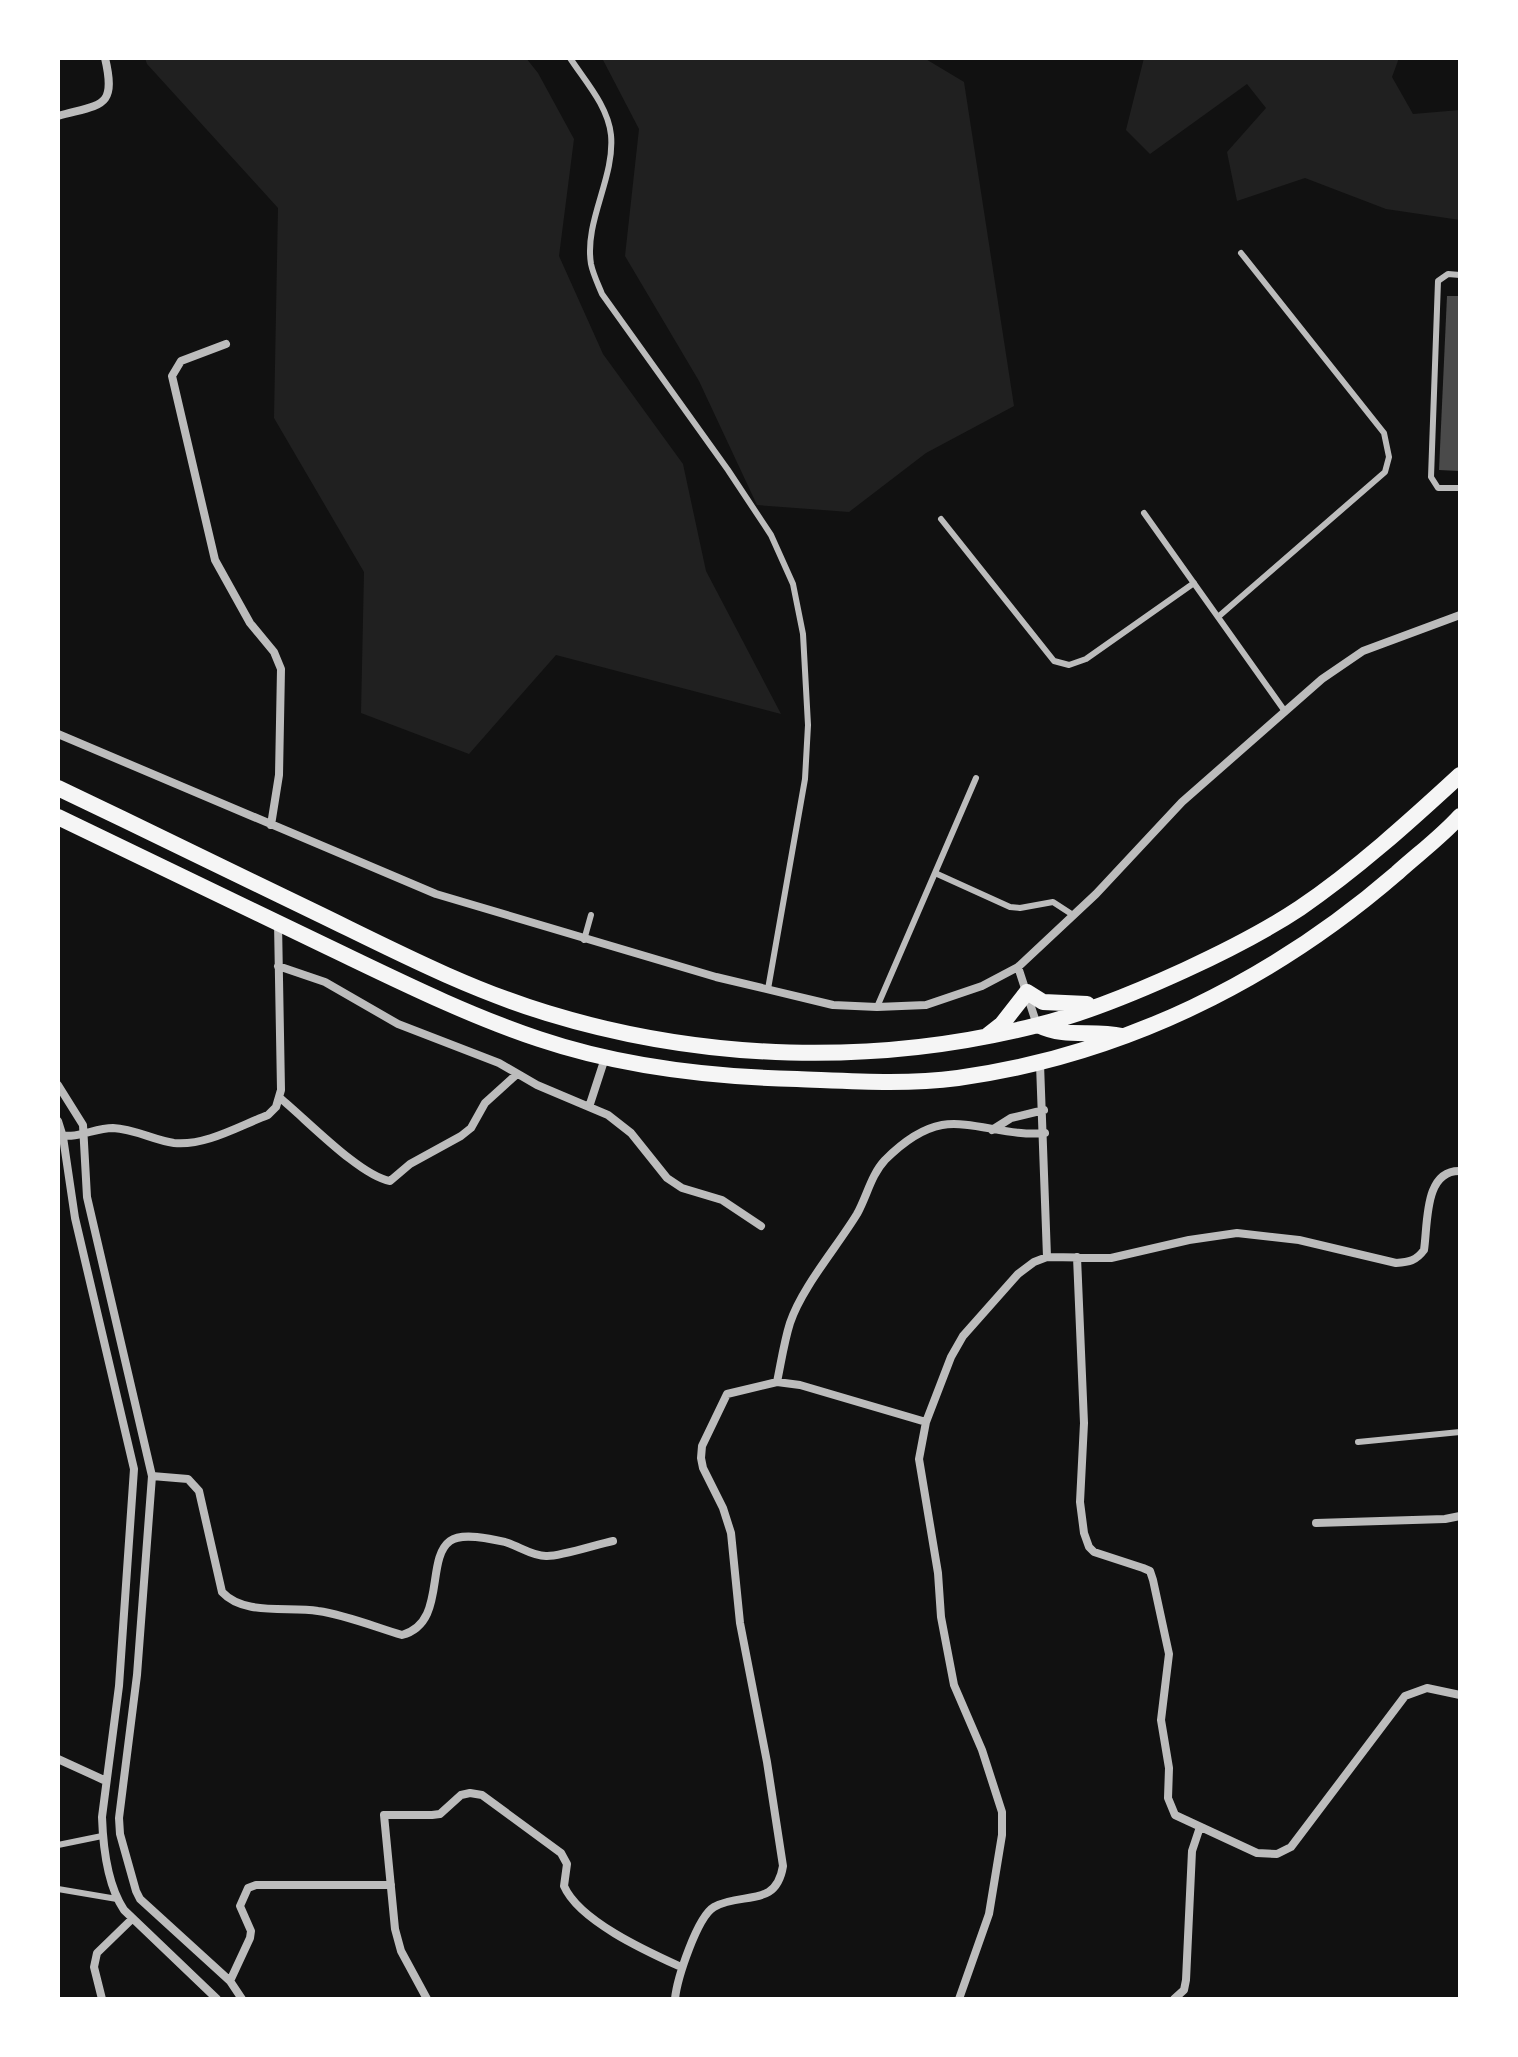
<svg xmlns="http://www.w3.org/2000/svg" width="1518" height="2057" font-family="Rubik,sans-serif">
  <rect width="100%" height="100%" fill="#111"/>
  <path fill="#202020" d="M 145,58 L 526,58 L 538,73 L 574,139 L 559,256 L 603,354 L 683,464 L 706,571 L 781,714 L 556,655 L 469,754 L 361,713 L 364,572 L 274,418 L 278,208 L 147,64 Z
    M 602,58 L 924,58 L 964,82 L 1014,406 L 926,453 L 849,512 L 757,505 L 699,381 L 625,256 L 639,129 Z
    M 1144,58 L 1399,58 L 1392,77 L 1413,114 L 1460,110 L 1460,220 L 1386,209 L 1305,178 L 1237,201 L 1227,152 L 1266,108 L 1247,84 L 1150,154 L 1126,130 Z"/>
  <path fill="#4a4a4a" d="M 1447,296 L 1460,296 L 1460,471 L 1439,470 Z"/>
  <g fill="none" stroke-linecap="round" stroke-linejoin="round">
    <path stroke="#bcbcbc" stroke-width="6" d="M 570,58 C 585,81 608,106 611,135 C 615,178 584,221 591,264 C 593,274 598,284 602,294 L 728,470 L 771,535 L 793,584 L 803,634 L 808,725 L 805,779 L 768,989
      M 1460,275 L 1448,274 L 1438,281 L 1431,477 L 1438,488 L 1460,488
      M 1144,513 L 1284,710
      M 941,519 L 1054,661 L 1069,665 L 1086,659 L 1194,583
      M 1218,617 L 1385,472 L 1389,457 L 1384,433 L 1241,253
      M 935,873 L 1010,907 L 1020,908 L 1053,902 L 1073,915
      M 584,940 L 591,915
      M 877,1007 L 976,778
      M 1358,1442 L 1460,1432
      M 58,1845 L 102,1836
      M 58,1889 L 117,1899"/>
    <path stroke="#bcbcbc" stroke-width="8" d="M 58,116 C 101,104 117,109 105,58
      M 226,344 L 181,361 L 172,376 L 215,560 L 250,623 L 274,652 L 281,669 L 279,775 L 271,825
      M 58,734 L 436,894 L 716,977 L 833,1005 L 877,1007 L 926,1005 L 982,986 L 1018,967 L 1096,894 L 1182,802 L 1322,679 L 1363,651 L 1460,615
      M 278,966 L 325,982 L 398,1024 L 499,1063 L 537,1085 L 608,1115 L 631,1133 L 667,1178 L 682,1188 L 722,1200 L 761,1226
      M 1018,967 L 1037,1025
      M 1040,1064 L 1047,1257
      M 58,1085 L 83,1125 L 87,1197 L 152,1476 L 137,1675 L 119,1818 L 120,1834 L 136,1891 L 140,1899 L 230,1981 L 242,1999
      M 280,1098 C 306,1119 360,1176 390,1181 L 410,1164 L 461,1136 L 471,1128 L 485,1103 L 517,1074
      M 589,1107 L 605,1058
      M 58,1121 L 63,1137 L 75,1218 L 134,1469 L 119,1686 L 102,1817 C 103,1846 108,1886 124,1910 L 217,1999
      M 992,1130 L 1011,1118 L 1044,1110
      M 59,1135 C 78,1139 94,1128 113,1128 C 135,1129 153,1140 174,1143 C 206,1146 239,1126 268,1115 L 276,1107 L 281,1090 L 278,923
      M 1077,1257 L 1084,1423 L 1080,1502 L 1084,1533 L 1089,1547 L 1094,1552 L 1143,1568 L 1150,1571 L 1153,1580 L 1169,1654 L 1161,1720 L 1169,1768 L 1168,1798 L 1175,1815 L 1257,1853 L 1277,1854 L 1291,1847 L 1405,1696 L 1427,1688 L 1460,1695
      M 777,1382 L 800,1385 L 926,1422
      M 152,1476 L 188,1479 L 199,1491 L 222,1592 C 244,1616 288,1606 318,1611 C 346,1615 375,1627 402,1635 C 447,1623 425,1559 450,1541 C 462,1532 492,1539 505,1542 C 519,1546 532,1556 546,1556 C 559,1557 598,1544 613,1541
      M 1316,1523 L 1445,1519 L 1460,1516
      M 58,1759 L 106,1781
      M 230,1981 L 250,1938 L 251,1931 L 240,1906 L 248,1888 L 256,1885 L 391,1885
      M 102,1999 L 94,1967 L 97,1953 L 132,1919
      M 427,1999 L 401,1951 L 395,1929 L 384,1815 L 432,1815 L 440,1814 L 461,1795 L 470,1793 L 482,1795 L 561,1853 L 567,1864 L 564,1886 C 579,1921 648,1952 681,1967
      M 675,1999 C 677,1979 697,1917 714,1907 C 742,1891 776,1909 783,1866 L 767,1762 L 740,1623 L 731,1533 L 723,1508 L 703,1468 L 701,1458 L 702,1446 L 727,1394 L 777,1382 C 781,1363 784,1342 790,1323 C 802,1287 837,1247 857,1214 C 867,1196 871,1175 885,1160 C 900,1145 920,1129 942,1125 C 971,1120 1010,1137 1045,1133
      M 959,1999 L 989,1914 L 1002,1835 L 1002,1812 L 982,1750 L 954,1685 L 941,1617 L 938,1573 L 919,1459 L 926,1422 L 951,1357 L 963,1336 L 1018,1274 L 1034,1262 L 1047,1257 L 1111,1258 L 1189,1240 L 1237,1233 L 1299,1240 L 1396,1263 C 1409,1262 1416,1261 1424,1250 C 1428,1223 1424,1170 1460,1171
      M 1174,1999 L 1184,1990 L 1186,1980 L 1192,1851 L 1200,1827"/>
    <path stroke="#f5f5f5" stroke-width="16" d="M 58,788 C 146,830 234,873 321,915 C 395,951 468,989 547,1013 C 704,1061 874,1066 1034,1026 C 1085,1014 1137,992 1185,970 C 1224,952 1264,932 1300,908 C 1357,869 1409,822 1460,775
      M 58,817 C 148,860 238,903 328,947 C 397,980 467,1015 539,1039 C 622,1067 710,1077 797,1079 C 850,1081 905,1085 958,1078 C 1123,1055 1272,981 1397,873 C 1418,854 1441,837 1460,816
      M 1038,1025 C 1067,1039 1091,1029 1122,1036
      M 988,1035 L 1002,1024 L 1027,992 L 1043,1002 L 1087,1004"/>
  </g>
  <rect width="1518" height="2057" fill="none" stroke="#ffffff" stroke-width="120"/>
</svg>
